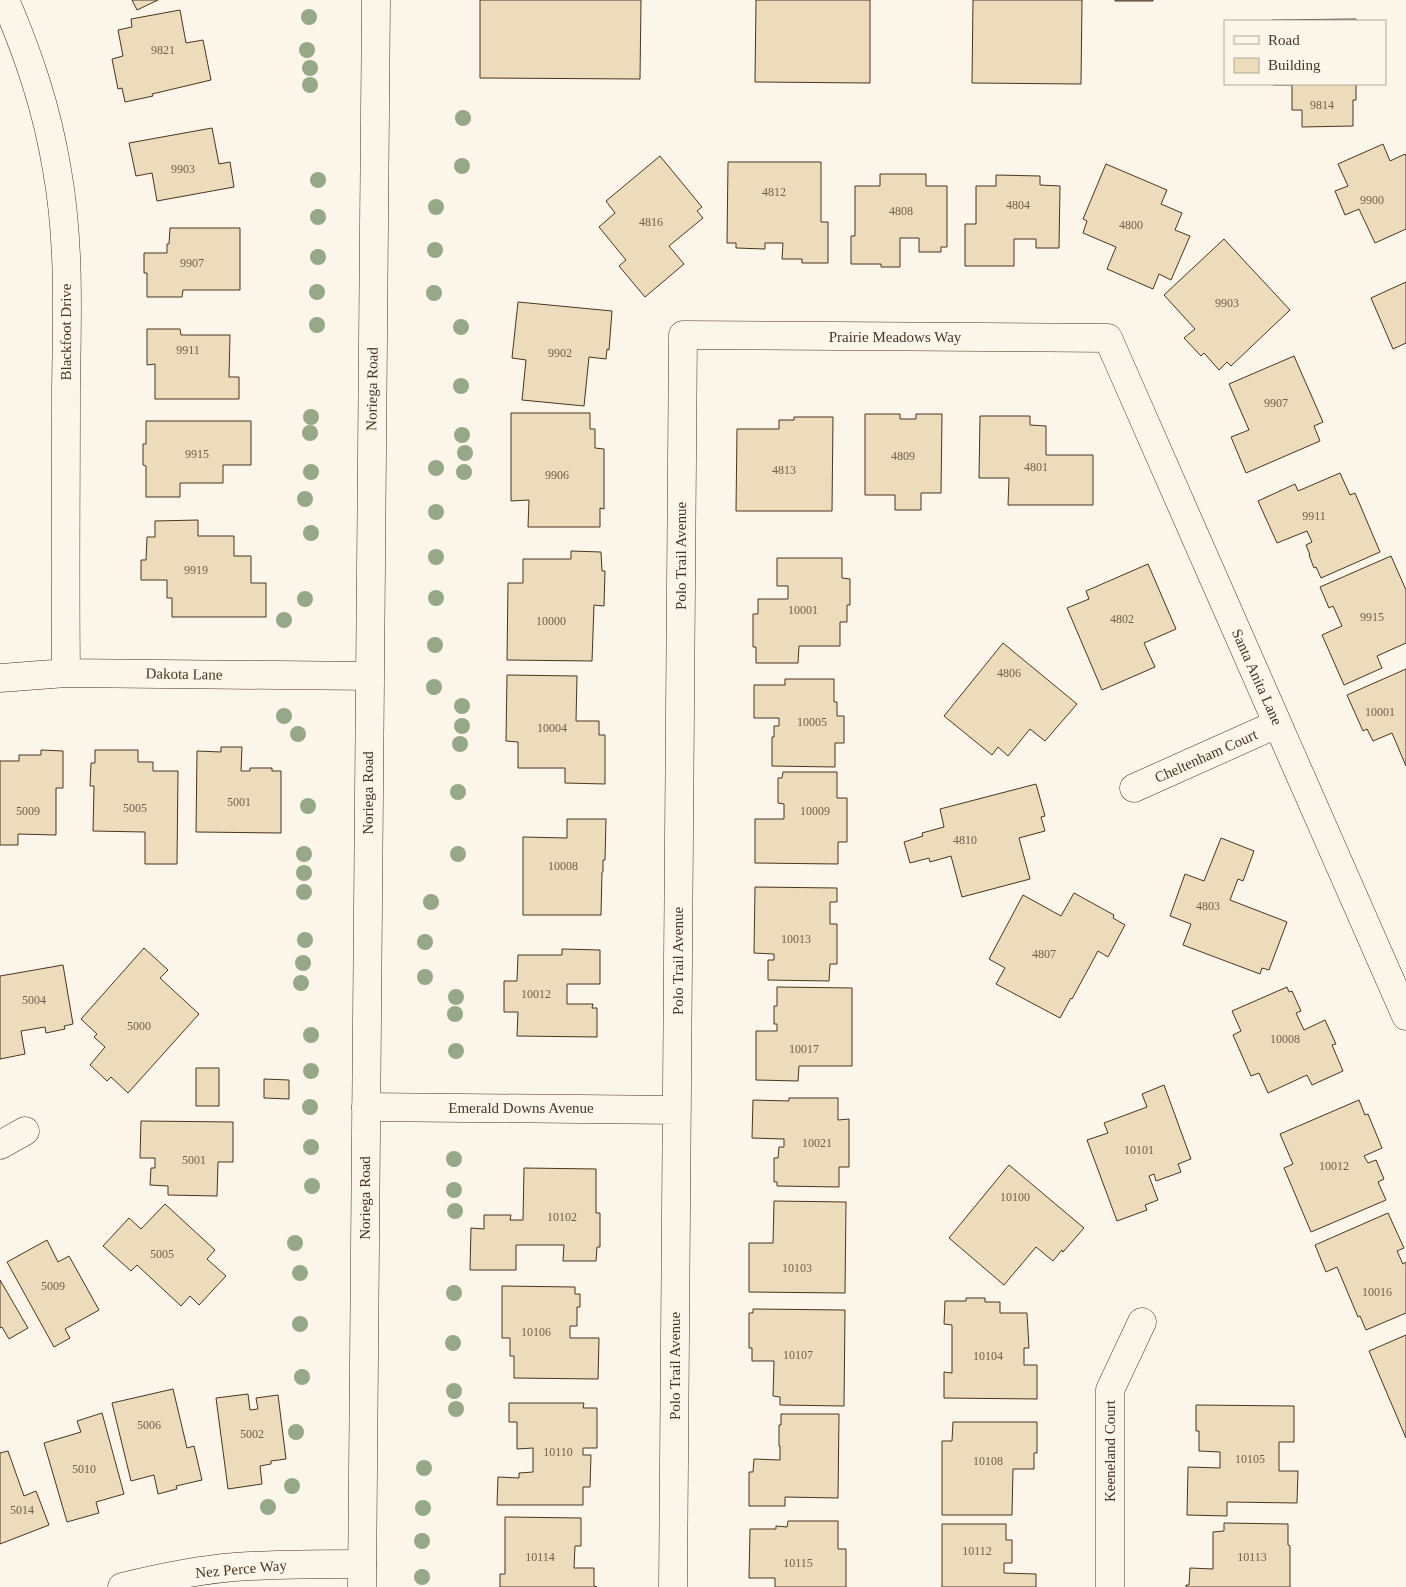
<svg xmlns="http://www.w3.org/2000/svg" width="1406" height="1587" font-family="'Times New Roman',serif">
  <rect width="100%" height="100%" fill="#fbf6e9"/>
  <path fill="#ecdcbc" stroke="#4a3520" d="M 132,0 L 158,0 L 137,10 Z
    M 480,0 L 641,0 L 640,79 L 480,78 Z
    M 756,0 L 870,0 L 870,83 L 755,82 Z
    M 973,0 L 1082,0 L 1081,84 L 972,83 Z
    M 1115,0 L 1153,0 L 1153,1 L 1115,1 Z
    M 180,10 L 186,43 L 203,40 L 211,80 L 152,94 L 153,96 L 125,102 L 122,88 L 118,89 L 112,59 L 123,56 L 118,30 L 132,27 L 131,19 Z
    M 1356,19 L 1356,21 L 1272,21 L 1272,20 Z
    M 1273,84 L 1356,84 L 1356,100 L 1353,100 L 1353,126 L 1302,127 L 1302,110 L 1292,110 L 1292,85 L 1273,85 Z
    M 212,128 L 219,164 L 230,162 L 234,187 L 157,201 L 152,173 L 136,176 L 129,143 Z
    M 1383,144 L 1390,161 L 1405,154 L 1406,156 L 1406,229 L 1375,243 L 1359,209 L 1345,215 L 1335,191 L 1348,186 L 1338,164 Z
    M 660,156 L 702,207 L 697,211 L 703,218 L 669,246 L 684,264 L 645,297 L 619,266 L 626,260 L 599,227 L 615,213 L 606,201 Z
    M 728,162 L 821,162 L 821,222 L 828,222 L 828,263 L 802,263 L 802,259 L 782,259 L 783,243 L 765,243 L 765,249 L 736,248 L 736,243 L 727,243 Z
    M 1106,164 L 1167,190 L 1161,204 L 1182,213 L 1175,230 L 1190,236 L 1171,280 L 1159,274 L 1153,289 L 1107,269 L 1116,247 L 1083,233 L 1087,221 L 1083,219 Z
    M 880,174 L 926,174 L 926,186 L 947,186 L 947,247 L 941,247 L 941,252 L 919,252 L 919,238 L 900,238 L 900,267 L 881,267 L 881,264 L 851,264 L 851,236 L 855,236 L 855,186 L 880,186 Z
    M 996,175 L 1040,176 L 1040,185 L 1060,186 L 1059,248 L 1036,248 L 1036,239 L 1014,239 L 1014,266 L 965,266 L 965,224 L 976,224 L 976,186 L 996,186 Z
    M 170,228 L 240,228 L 240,290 L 183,290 L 182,297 L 147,297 L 147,273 L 144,273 L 144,253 L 167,253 L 167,244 L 169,244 Z
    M 1224,239 L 1290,310 L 1231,366 L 1227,362 L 1219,370 L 1204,353 L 1201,356 L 1184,338 L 1195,329 L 1164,295 Z
    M 1406,282 L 1406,343 L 1393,349 L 1371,298 Z
    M 518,302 L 612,311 L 609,350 L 607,349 L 606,359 L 589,357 L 584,406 L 522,400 L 526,360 L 512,358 Z
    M 147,329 L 180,329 L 181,335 L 230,335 L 229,377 L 239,377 L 239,399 L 155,399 L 155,364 L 147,365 Z
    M 1294,356 L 1323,422 L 1314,426 L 1320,441 L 1246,473 L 1231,437 L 1249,430 L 1229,384 Z
    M 511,413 L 590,413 L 590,429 L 595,429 L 595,448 L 604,449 L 604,509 L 600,508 L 600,527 L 528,527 L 529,500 L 511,501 Z
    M 865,414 L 900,414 L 900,419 L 916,419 L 916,414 L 942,414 L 941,493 L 921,493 L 921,510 L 895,510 L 895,495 L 865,495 Z
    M 980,416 L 1030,416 L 1030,425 L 1046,426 L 1046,455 L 1093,455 L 1093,505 L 1008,505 L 1009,478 L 979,478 Z
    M 794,417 L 833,417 L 832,511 L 736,511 L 737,429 L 779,429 L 779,420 L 794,420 Z
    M 146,421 L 251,421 L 251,465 L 223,465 L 223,483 L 180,483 L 180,497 L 146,497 L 146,466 L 143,465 L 143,444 L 146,444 Z
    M 1340,473 L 1350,495 L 1355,493 L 1380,552 L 1321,578 L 1316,567 L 1314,568 L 1309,555 L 1310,555 L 1306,545 L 1312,542 L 1307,531 L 1277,543 L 1258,501 L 1295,484 L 1298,491 Z
    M 198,520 L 198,536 L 234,536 L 234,556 L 251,556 L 251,583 L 266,583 L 266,617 L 172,617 L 172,598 L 167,598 L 167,580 L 141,580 L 141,560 L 146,560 L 147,537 L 155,537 L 155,521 Z
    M 571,551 L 601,552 L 602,571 L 605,571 L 604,606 L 594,605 L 592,661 L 507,660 L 508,583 L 523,583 L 523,559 L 571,559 Z
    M 1391,556 L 1406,590 L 1406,643 L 1377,656 L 1382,668 L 1344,685 L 1322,635 L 1342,626 L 1333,606 L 1329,608 L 1320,587 Z
    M 777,558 L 842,558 L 842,578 L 850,579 L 850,605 L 847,605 L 847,622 L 840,622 L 840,646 L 799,646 L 798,663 L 756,663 L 756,647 L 753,647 L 753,614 L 758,614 L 758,599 L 788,599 L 788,586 L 777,586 Z
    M 1148,564 L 1176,629 L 1144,643 L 1155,667 L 1102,690 L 1067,608 L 1089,599 L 1086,591 Z
    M 1003,643 L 1077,704 L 1045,741 L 1030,729 L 1008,756 L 998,747 L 992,755 L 944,716 Z
    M 1406,669 L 1406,766 L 1392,733 L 1373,741 L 1367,729 L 1363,731 L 1347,695 Z
    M 507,675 L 577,676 L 576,721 L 599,721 L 599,735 L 605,735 L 605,784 L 565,783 L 565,768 L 518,768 L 518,742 L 506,741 Z
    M 785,679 L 834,679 L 834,702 L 837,702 L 837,716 L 844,716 L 844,743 L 835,743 L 835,767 L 772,766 L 772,737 L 774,737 L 774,726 L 779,726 L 779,718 L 754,718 L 754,685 L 785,685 Z
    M 221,747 L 242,747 L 241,771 L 250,771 L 250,768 L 272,768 L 272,771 L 281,771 L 281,833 L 196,832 L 197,751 L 221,752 Z
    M 41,750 L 63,751 L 63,788 L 56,788 L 56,835 L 18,834 L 18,845 L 0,845 L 0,761 L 19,761 L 19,755 L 41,755 Z
    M 95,750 L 138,750 L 138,762 L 153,762 L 153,771 L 178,771 L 177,864 L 145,864 L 145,832 L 93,831 L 94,786 L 90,786 L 91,763 L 95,763 Z
    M 783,772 L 837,772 L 837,798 L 847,798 L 847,842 L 838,842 L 838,864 L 755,863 L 755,819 L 784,819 L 784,804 L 778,803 L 778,778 L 782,778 Z
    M 1036,784 L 1045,816 L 1041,817 L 1045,831 L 1019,838 L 1030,879 L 962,897 L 951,856 L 930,862 L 929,858 L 910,863 L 904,842 L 923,836 L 922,833 L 944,827 L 940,809 Z
    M 567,819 L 606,819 L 605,860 L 603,860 L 603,872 L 602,872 L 601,915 L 523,915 L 523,837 L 567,838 Z
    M 1221,838 L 1254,851 L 1243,881 L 1238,879 L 1230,900 L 1287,922 L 1269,970 L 1262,968 L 1260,974 L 1183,945 L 1191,924 L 1170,916 L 1185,874 L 1204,881 Z
    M 755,887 L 837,888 L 837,902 L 830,902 L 830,924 L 837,924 L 837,964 L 830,964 L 829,981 L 768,980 L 768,960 L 774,960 L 774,954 L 754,953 Z
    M 1074,893 L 1114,915 L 1113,918 L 1125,925 L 1108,957 L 1098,951 L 1072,999 L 1071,998 L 1060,1018 L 996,984 L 1005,968 L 989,959 L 1023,895 L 1061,916 Z
    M 144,948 L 168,970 L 160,978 L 199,1014 L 128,1093 L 111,1077 L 107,1081 L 90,1065 L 105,1047 L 94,1037 L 97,1034 L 81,1019 Z
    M 562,949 L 600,950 L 600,984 L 567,984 L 567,1004 L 593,1004 L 592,1008 L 597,1008 L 597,1037 L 517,1036 L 518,1012 L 504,1012 L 504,981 L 517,981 L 518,955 L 562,955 Z
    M 63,965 L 73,1024 L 64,1026 L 65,1029 L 46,1033 L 45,1027 L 21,1031 L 25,1054 L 0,1059 L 0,976 Z
    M 777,987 L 852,988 L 852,1066 L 799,1066 L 798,1081 L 756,1080 L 756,1031 L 777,1031 L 777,1024 L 774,1024 L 774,1006 L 777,1006 Z
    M 1287,987 L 1289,992 L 1292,991 L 1301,1011 L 1296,1013 L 1304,1030 L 1325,1020 L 1336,1044 L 1332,1045 L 1343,1071 L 1312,1085 L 1307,1075 L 1268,1093 L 1259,1073 L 1251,1076 L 1233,1035 L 1241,1031 L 1232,1011 Z
    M 196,1068 L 219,1068 L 219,1106 L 196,1106 Z
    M 264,1079 L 289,1080 L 289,1099 L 264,1098 Z
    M 1164,1085 L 1191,1159 L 1178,1164 L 1181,1172 L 1156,1181 L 1154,1174 L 1149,1176 L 1158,1200 L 1145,1205 L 1147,1210 L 1117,1221 L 1087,1140 L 1108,1133 L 1104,1123 L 1147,1107 L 1142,1094 Z
    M 789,1098 L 838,1098 L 838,1120 L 849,1119 L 849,1167 L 839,1167 L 839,1187 L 777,1186 L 777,1182 L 774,1182 L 774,1158 L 778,1158 L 779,1147 L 784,1147 L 784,1139 L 752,1138 L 753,1100 L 789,1101 Z
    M 1359,1100 L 1365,1115 L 1368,1114 L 1382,1148 L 1364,1156 L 1368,1163 L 1376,1160 L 1384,1179 L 1378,1182 L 1386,1200 L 1311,1232 L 1284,1168 L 1293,1164 L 1280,1134 Z
    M 141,1121 L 233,1122 L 233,1162 L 218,1162 L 217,1196 L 168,1195 L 168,1186 L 150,1185 L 151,1168 L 155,1168 L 155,1158 L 140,1158 Z
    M 1009,1165 L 1084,1228 L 1063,1252 L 1062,1250 L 1053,1261 L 1036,1247 L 1004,1285 L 949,1238 Z
    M 524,1168 L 596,1169 L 596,1213 L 600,1213 L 600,1247 L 597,1247 L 596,1261 L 563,1261 L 564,1245 L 516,1245 L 516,1270 L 470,1270 L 471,1228 L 484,1229 L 484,1215 L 511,1215 L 510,1220 L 523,1220 Z
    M 774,1201 L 846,1202 L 845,1293 L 749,1292 L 749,1243 L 773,1243 Z
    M 165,1204 L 215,1250 L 207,1259 L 226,1276 L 199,1305 L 190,1296 L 181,1306 L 137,1265 L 131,1271 L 103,1246 L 129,1218 L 141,1229 Z
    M 1388,1213 L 1404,1248 L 1397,1251 L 1403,1264 L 1406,1262 L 1406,1313 L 1366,1330 L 1360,1316 L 1358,1317 L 1337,1267 L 1326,1272 L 1315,1245 Z
    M 47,1240 L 58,1262 L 69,1256 L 99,1310 L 65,1329 L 70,1338 L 54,1347 L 7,1262 Z
    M 0,1280 L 28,1328 L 9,1339 L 2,1327 L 0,1328 Z
    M 502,1286 L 575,1287 L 575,1294 L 580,1294 L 580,1307 L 577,1307 L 577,1326 L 570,1326 L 570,1338 L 599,1338 L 598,1379 L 514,1378 L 514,1356 L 510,1356 L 510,1338 L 502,1338 Z
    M 966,1298 L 985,1298 L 985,1302 L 1000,1302 L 1000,1313 L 1027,1313 L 1029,1348 L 1024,1348 L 1024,1365 L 1037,1365 L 1037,1399 L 944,1398 L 944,1372 L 952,1373 L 952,1325 L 944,1324 L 945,1301 L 966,1301 Z
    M 753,1309 L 845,1310 L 844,1406 L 780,1405 L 780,1397 L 773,1396 L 774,1361 L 752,1361 L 752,1348 L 749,1348 L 749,1313 L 753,1313 Z
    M 1406,1335 L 1406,1438 L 1369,1351 Z
    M 173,1389 L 187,1448 L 194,1446 L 202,1480 L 176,1486 L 177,1489 L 158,1494 L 154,1475 L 131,1481 L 112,1403 Z
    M 248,1394 L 250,1410 L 258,1409 L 256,1398 L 278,1395 L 286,1459 L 271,1461 L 271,1464 L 260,1466 L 262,1484 L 228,1489 L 216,1398 Z
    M 509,1403 L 584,1403 L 583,1408 L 597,1408 L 597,1448 L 583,1448 L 583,1455 L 591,1455 L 590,1487 L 583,1487 L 583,1505 L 497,1505 L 498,1477 L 519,1478 L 519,1473 L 533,1472 L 533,1448 L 517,1449 L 517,1422 L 509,1422 Z
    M 1196,1405 L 1294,1406 L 1294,1442 L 1279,1442 L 1279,1471 L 1298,1471 L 1297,1503 L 1227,1502 L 1227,1516 L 1187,1515 L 1188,1467 L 1220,1468 L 1220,1452 L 1199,1451 L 1199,1431 L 1196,1431 Z
    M 102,1413 L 124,1494 L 96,1502 L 99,1513 L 67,1522 L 44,1443 L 81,1432 L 77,1421 Z
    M 781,1414 L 839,1414 L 838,1498 L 785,1497 L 785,1506 L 749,1506 L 749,1472 L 753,1472 L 754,1459 L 780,1460 L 780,1446 L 779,1446 L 779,1425 L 781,1425 Z
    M 953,1422 L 1037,1422 L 1037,1453 L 1034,1453 L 1034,1469 L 1013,1469 L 1012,1515 L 942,1515 L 942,1441 L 952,1441 Z
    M 8,1451 L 24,1496 L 36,1491 L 49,1525 L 0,1544 L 0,1453 Z
    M 505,1517 L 581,1518 L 581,1546 L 575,1546 L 574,1568 L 594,1568 L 594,1586 L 597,1587 L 500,1587 L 500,1574 L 505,1574 Z
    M 788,1521 L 838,1521 L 838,1549 L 846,1549 L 846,1587 L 775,1587 L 775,1578 L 749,1578 L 750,1529 L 776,1529 L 776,1526 L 787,1527 Z
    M 1224,1523 L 1288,1524 L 1288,1545 L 1290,1546 L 1290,1587 L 1186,1587 L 1186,1585 L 1189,1585 L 1190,1568 L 1213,1569 L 1213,1532 L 1224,1531 Z
    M 942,1524 L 1006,1524 L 1006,1540 L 1012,1540 L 1012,1563 L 1004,1563 L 1004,1573 L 1036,1574 L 1036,1587 L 942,1587 Z"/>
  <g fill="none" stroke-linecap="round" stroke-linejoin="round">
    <defs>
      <path id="minor" d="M 5,0 C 29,56 47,109 57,170 C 70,242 67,316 66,389 C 66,484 65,578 66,673
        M 0,678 L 66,673 L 369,676
        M 1134,788 L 1277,724
        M 366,1107 L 677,1110
        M 0,1145 L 25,1131
        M 122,1587 C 159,1578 197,1570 235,1567 C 277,1564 320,1564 362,1564
        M 673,1587 L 683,335 L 1108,338 L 1406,1016
        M 1110,1587 L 1110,1390 L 1142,1322"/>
      <path id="tertiary" d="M 362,1587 L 376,0"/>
    </defs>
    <use href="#minor" stroke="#4a3520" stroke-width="29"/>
    <use href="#tertiary" stroke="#4a3520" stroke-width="29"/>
    <use href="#minor" stroke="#fbf6e9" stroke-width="28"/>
    <use href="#tertiary" stroke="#fbf6e9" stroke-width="28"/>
  </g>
  <g fill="#96a887">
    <circle cx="309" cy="17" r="8"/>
    <circle cx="307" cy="50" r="8"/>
    <circle cx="310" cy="68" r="8"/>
    <circle cx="310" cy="85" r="8"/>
    <circle cx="463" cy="118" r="8"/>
    <circle cx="462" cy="166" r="8"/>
    <circle cx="318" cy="180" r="8"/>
    <circle cx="436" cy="207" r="8"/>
    <circle cx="318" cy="217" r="8"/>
    <circle cx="435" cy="250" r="8"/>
    <circle cx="318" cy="257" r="8"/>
    <circle cx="317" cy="292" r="8"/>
    <circle cx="434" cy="293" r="8"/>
    <circle cx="317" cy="325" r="8"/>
    <circle cx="461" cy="327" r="8"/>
    <circle cx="461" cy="386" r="8"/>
    <circle cx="311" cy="417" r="8"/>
    <circle cx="310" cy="433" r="8"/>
    <circle cx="462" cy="435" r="8"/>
    <circle cx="465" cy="453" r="8"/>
    <circle cx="436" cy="468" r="8"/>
    <circle cx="311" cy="472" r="8"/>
    <circle cx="464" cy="472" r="8"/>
    <circle cx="305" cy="499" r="8"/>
    <circle cx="436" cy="512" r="8"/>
    <circle cx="311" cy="533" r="8"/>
    <circle cx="436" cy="557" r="8"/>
    <circle cx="436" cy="598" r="8"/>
    <circle cx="305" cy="599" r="8"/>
    <circle cx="284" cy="620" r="8"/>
    <circle cx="435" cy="645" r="8"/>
    <circle cx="434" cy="687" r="8"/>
    <circle cx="462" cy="706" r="8"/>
    <circle cx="284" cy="716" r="8"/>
    <circle cx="462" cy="726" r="8"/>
    <circle cx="298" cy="734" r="8"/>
    <circle cx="460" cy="744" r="8"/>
    <circle cx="458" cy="792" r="8"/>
    <circle cx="308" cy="806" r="8"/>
    <circle cx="304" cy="854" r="8"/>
    <circle cx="458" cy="854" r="8"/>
    <circle cx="304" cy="873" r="8"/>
    <circle cx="304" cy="892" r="8"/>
    <circle cx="431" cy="902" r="8"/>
    <circle cx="305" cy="940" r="8"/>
    <circle cx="425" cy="942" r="8"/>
    <circle cx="303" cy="963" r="8"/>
    <circle cx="425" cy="977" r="8"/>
    <circle cx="301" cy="983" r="8"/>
    <circle cx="456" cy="997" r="8"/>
    <circle cx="455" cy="1014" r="8"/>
    <circle cx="311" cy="1035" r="8"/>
    <circle cx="456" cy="1051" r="8"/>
    <circle cx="311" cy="1071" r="8"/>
    <circle cx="310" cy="1107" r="8"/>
    <circle cx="311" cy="1147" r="8"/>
    <circle cx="454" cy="1159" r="8"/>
    <circle cx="312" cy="1186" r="8"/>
    <circle cx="454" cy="1190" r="8"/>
    <circle cx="455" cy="1211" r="8"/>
    <circle cx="295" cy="1243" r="8"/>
    <circle cx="300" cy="1273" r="8"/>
    <circle cx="454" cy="1293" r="8"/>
    <circle cx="300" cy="1324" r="8"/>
    <circle cx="453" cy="1343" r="8"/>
    <circle cx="302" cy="1377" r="8"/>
    <circle cx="454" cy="1391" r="8"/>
    <circle cx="456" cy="1409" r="8"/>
    <circle cx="296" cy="1432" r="8"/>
    <circle cx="424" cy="1468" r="8"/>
    <circle cx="292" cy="1486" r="8"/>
    <circle cx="268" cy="1507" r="8"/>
    <circle cx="423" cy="1508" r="8"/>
    <circle cx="422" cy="1541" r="8"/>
    <circle cx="422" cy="1577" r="8"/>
  </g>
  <g text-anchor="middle" stroke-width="4" stroke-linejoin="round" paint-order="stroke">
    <g font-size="12" fill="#725f47">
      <text x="163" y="54">9821</text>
      <text x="1322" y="109">9814</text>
      <text x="183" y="173">9903</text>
      <text x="774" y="196">4812</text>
      <text x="1372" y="204">9900</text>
      <text x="1018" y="209">4804</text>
      <text x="901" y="215">4808</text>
      <text x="651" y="226">4816</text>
      <text x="1131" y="229">4800</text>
      <text x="192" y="267">9907</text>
      <text x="1227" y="307">9903</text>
      <text x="188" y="354">9911</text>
      <text x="560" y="357">9902</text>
      <text x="1276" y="407">9907</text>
      <text x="197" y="458">9915</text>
      <text x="903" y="460">4809</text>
      <text x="1036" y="471">4801</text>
      <text x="784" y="474">4813</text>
      <text x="557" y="479">9906</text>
      <text x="1314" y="520">9911</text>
      <text x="196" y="574">9919</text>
      <text x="803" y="614">10001</text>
      <text x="1372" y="621">9915</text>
      <text x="1122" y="623">4802</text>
      <text x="551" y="625">10000</text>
      <text x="1009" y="677">4806</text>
      <text x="1380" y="716">10001</text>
      <text x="812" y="726">10005</text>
      <text x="552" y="732">10004</text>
      <text x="239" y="806">5001</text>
      <text x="135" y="812">5005</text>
      <text x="28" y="815">5009</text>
      <text x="815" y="815">10009</text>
      <text x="965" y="844">4810</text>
      <text x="563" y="870">10008</text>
      <text x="1208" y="910">4803</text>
      <text x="796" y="943">10013</text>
      <text x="1044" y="958">4807</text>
      <text x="536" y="998">10012</text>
      <text x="34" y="1004">5004</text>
      <text x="139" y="1030">5000</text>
      <text x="1285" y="1043">10008</text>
      <text x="804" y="1053">10017</text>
      <text x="817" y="1147">10021</text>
      <text x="1139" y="1154">10101</text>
      <text x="194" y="1164">5001</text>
      <text x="1334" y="1170">10012</text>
      <text x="1015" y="1201">10100</text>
      <text x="562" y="1221">10102</text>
      <text x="162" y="1258">5005</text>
      <text x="797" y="1272">10103</text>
      <text x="53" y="1290">5009</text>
      <text x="1377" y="1296">10016</text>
      <text x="536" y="1336">10106</text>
      <text x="798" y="1359">10107</text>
      <text x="988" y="1360">10104</text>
      <text x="149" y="1429">5006</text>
      <text x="252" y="1438">5002</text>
      <text x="558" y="1456">10110</text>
      <text x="1250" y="1463">10105</text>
      <text x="988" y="1465">10108</text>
      <text x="84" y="1473">5010</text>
      <text x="22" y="1514">5014</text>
      <text x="977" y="1555">10112</text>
      <text x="540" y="1561">10114</text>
      <text x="1252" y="1561">10113</text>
      <text x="798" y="1567">10115</text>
    </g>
    <g font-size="15" fill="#4a3520" stroke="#fbf6e9">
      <text transform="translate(66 332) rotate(-90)" y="5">Blackfoot Drive</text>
      <text x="895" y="342">Prairie Meadows Way</text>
      <text transform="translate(372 389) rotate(-89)" y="5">Noriega Road</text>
      <text transform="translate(681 556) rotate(-90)" y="5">Polo Trail Avenue</text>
      <text transform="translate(184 674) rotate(1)" y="5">Dakota Lane</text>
      <text transform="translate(1257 677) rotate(66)" y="5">Santa Anita Lane</text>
      <text transform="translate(1206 756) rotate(-24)" y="5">Cheltenham Court</text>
      <text transform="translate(368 793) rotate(-90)" y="5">Noriega Road</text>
      <text transform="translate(678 961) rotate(-90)" y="5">Polo Trail Avenue</text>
      <text x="521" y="1113">Emerald Downs Avenue</text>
      <text transform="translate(365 1198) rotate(-90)" y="5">Noriega Road</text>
      <text transform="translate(675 1366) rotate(-90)" y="5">Polo Trail Avenue</text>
      <text transform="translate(1110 1451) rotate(-90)" y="5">Keeneland Court</text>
      <text transform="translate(241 1569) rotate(-5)" y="5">Nez Perce Way</text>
    </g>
  </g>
  <rect x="1224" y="20" width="162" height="65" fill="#fbf6e9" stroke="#b4a999"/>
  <rect x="1234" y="36" width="25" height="8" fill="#fbf6e9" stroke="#b4a999"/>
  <text x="1268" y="45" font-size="15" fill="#4a3520">Road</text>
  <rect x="1234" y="58" width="25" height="15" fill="#ecdcbc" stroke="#b4a999"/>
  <text x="1268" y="70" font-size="15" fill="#4a3520">Building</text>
</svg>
